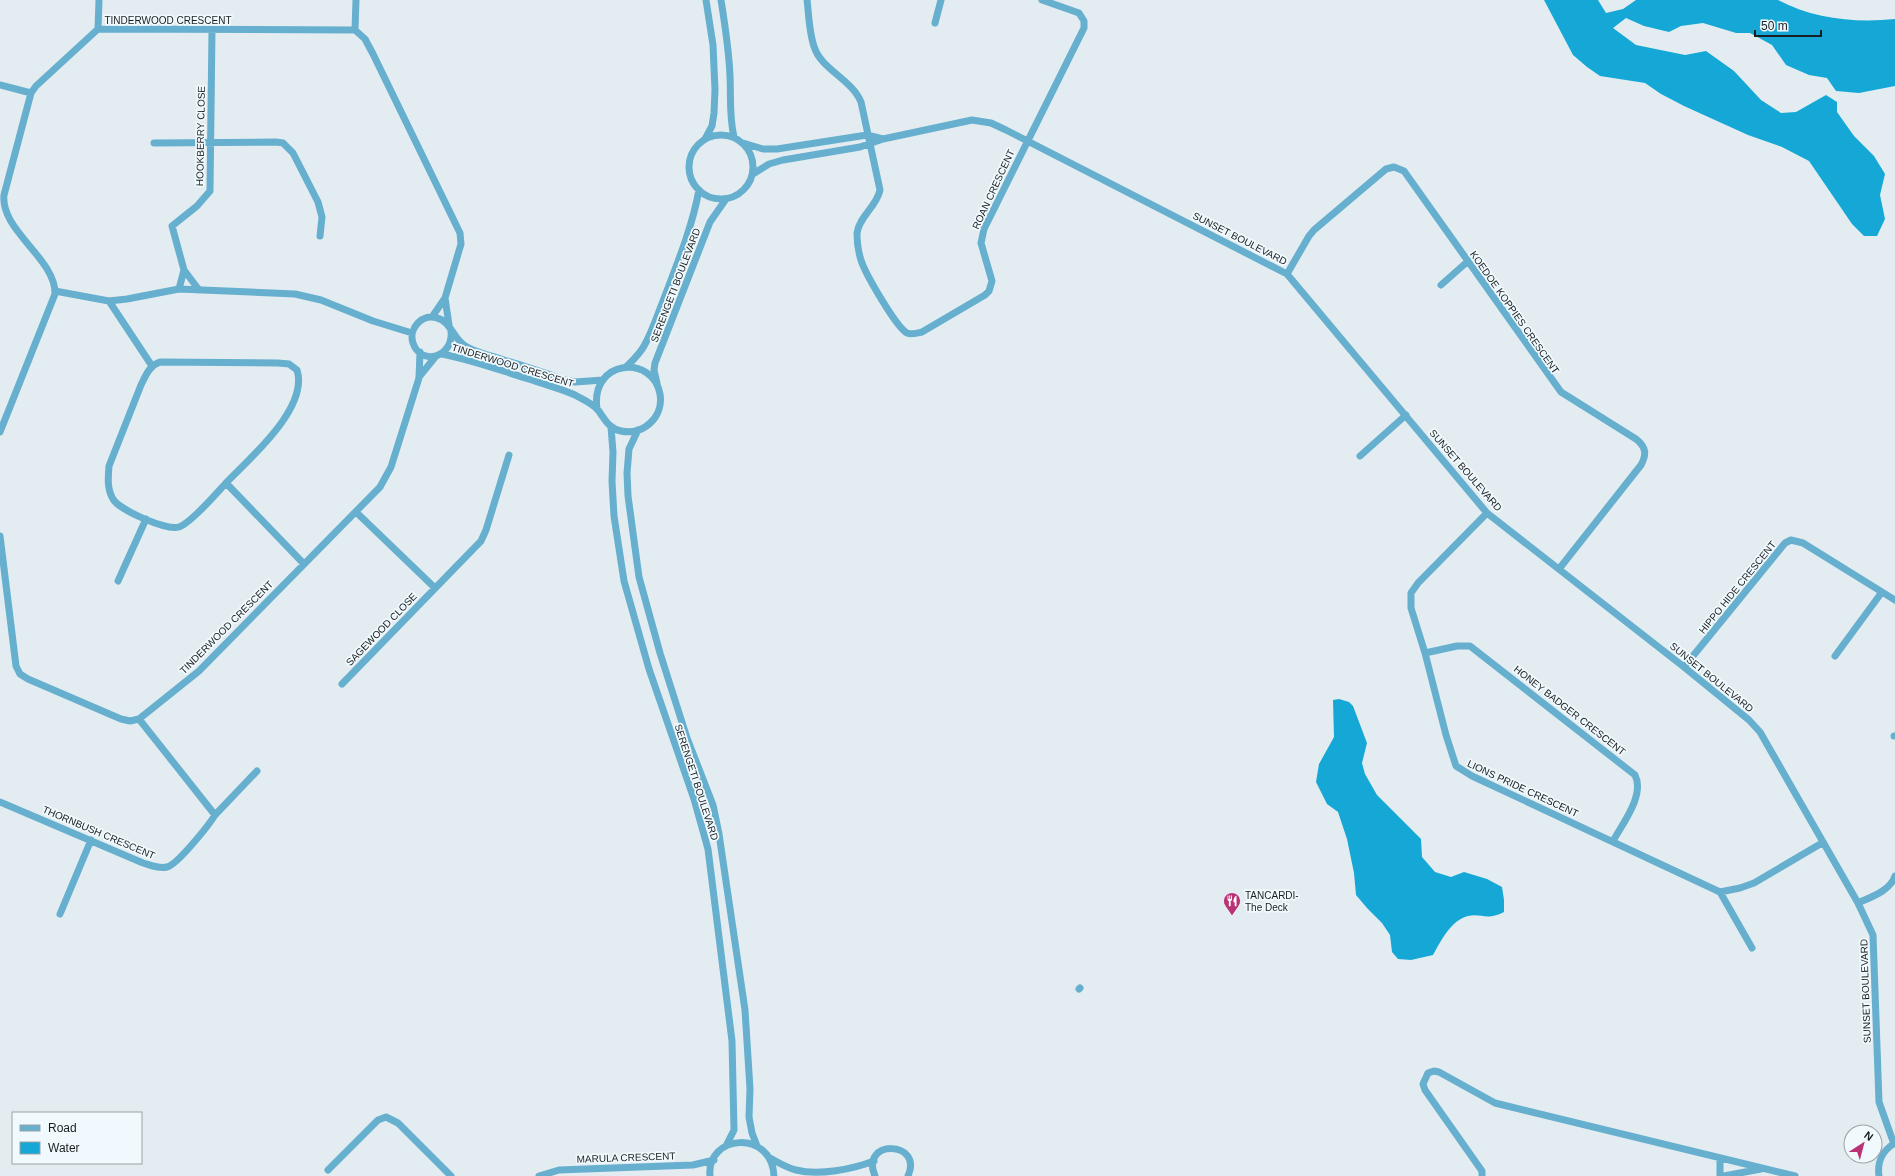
<svg xmlns="http://www.w3.org/2000/svg" width="1895" height="1176" font-family="Arial,sans-serif">
  <rect width="100%" height="100%" fill="#e3edf1"/>
  <path fill="#15a8d7" d="M 1544,0 L 1598,0 L 1606,13 L 1623,9 L 1636,0 L 1778,0 C 1814,19 1855,23 1895,19 L 1895,86 L 1859,93 L 1836,91 L 1827,78 L 1809,75 L 1786,65 L 1772,45 L 1750,33 L 1736,33 L 1703,23 L 1681,26 L 1669,32 L 1644,26 L 1626,18 L 1613,28 L 1636,45 L 1685,55 L 1706,51 L 1734,71 L 1761,100 L 1781,113 L 1796,112 L 1826,95 L 1837,102 L 1837,112 L 1854,136 L 1874,156 L 1885,174 L 1880,195 L 1885,219 L 1877,236 L 1864,236 L 1852,224 L 1809,161 L 1782,147 L 1748,135 L 1684,106 L 1661,94 L 1645,83 L 1600,76 L 1587,67 L 1573,55 Z
    M 1339,699 L 1349,702 L 1353,706 L 1367,743 L 1362,763 L 1365,774 L 1377,795 L 1421,839 L 1422,857 L 1435,872 L 1451,877 L 1464,872 L 1487,879 L 1502,887 L 1504,900 L 1504,912 C 1486,921 1482,913 1468,916 C 1451,920 1441,941 1433,955 L 1411,960 L 1398,959 L 1392,952 L 1390,935 L 1382,923 L 1367,908 L 1356,895 L 1354,873 L 1347,839 L 1338,812 L 1327,804 L 1316,782 L 1319,764 L 1334,737 L 1333,700 Z"/>
  <g fill="none" stroke-linecap="round" stroke-linejoin="round">
    <path stroke="#67afce" stroke-width="7" d="M 721,0 C 725,25 729,51 730,76 C 731,97 729,116 734,137
      M 807,0 C 809,15 809,35 815,49 C 822,69 852,80 861,102 L 880,190 C 877,206 859,217 857,233 C 857,242 859,255 862,263 C 867,276 896,327 907,333 C 912,335 918,333 922,332 L 985,295 L 989,291 L 992,281 L 981,243 L 984,229 L 1084,28 L 1084,21 L 1079,13 L 1042,0
      M 935,23 L 941,0
      M 98,29 L 99,0
      M 355,30 L 356,0
      M 0,85 L 31,93
      M689 167a32 32 0 1 1 64 0a32 32 0 1 1-64 0Z
      M 705,139 L 712,126 L 714,113 L 715,90 L 713,45 L 706,0
      M 154,143 L 276,142 L 283,143 L 293,153 L 318,202 L 322,217 L 320,236
      M 743,143 L 763,149 L 777,149 L 867,135 L 883,139
      M 753,174 L 769,164 L 783,160 L 860,147 L 883,139 L 972,120 L 991,123 L 1006,130 L 1287,274 L 1487,513 L 1684,667 L 1749,720 L 1760,732 L 1858,903 L 1873,935 L 1879,1102 L 1894,1144
      M 1287,274 L 1309,236 L 1314,230 L 1386,169 L 1394,167 L 1404,171 L 1561,392 L 1636,439 C 1646,447 1647,454 1641,465 L 1559,569
      M 1441,285 L 1467,262
      M 179,289 L 184,270
      M 199,290 L 184,270 L 172,226 L 197,206 L 210,191 L 212,30
      M 55,291 L 109,301 L 127,299 L 179,289 L 295,294 L 321,300 L 373,321 L 412,333
      M 445,298 L 449,325
      M 109,301 L 152,366
      M 451,331 C 454,357 421,367 413,343 C 408,328 423,313 437,318 C 451,321 454,341 467,347 C 478,353 492,356 504,360 C 525,366 545,373 565,380 L 575,382 L 603,380
      M 442,354 C 473,360 502,371 532,380 C 546,385 562,389 575,395 C 582,399 592,403 598,410 C 605,419 608,428 621,431 C 644,436 664,416 660,394 C 653,354 590,359 597,409
      M 626,367 C 632,361 639,355 644,346 C 652,332 657,316 663,301 C 677,264 692,228 699,190
      M 419,377 L 436,356
      M 657,383 L 654,370 L 655,363 L 710,222 L 726,199
      M 611,427 L 613,452 L 612,481 L 614,516 L 624,581 L 649,669 L 694,799 L 708,849 L 732,1041 L 734,1130 L 726,1146
      M 638,430 L 629,449 L 627,473 L 628,496 L 639,577 L 660,653 L 687,738 L 713,805 L 719,834 L 745,1010 L 750,1089 L 749,1117 L 752,1133 L 757,1146
      M 0,432 L 55,294 C 56,259 0,230 4,195 L 31,93 L 36,86 L 98,29 L 355,30 L 365,39 L 373,54 L 460,233 L 461,244 L 445,298 L 432,317
      M 1360,456 L 1406,415
      M 226,483 C 216,494 191,523 179,527 C 167,531 119,510 113,499 C 107,489 108,478 109,466 L 141,385 C 146,375 149,366 160,362 L 278,363 L 289,364 L 297,370 C 309,408 250,458 226,483 L 304,564
      M 356,512 L 435,588
      M 1487,513 L 1418,583 L 1411,593 L 1411,608 L 1425,653 L 1446,735 L 1456,766 L 1472,776 L 1720,892 L 1740,888 L 1754,883 L 1822,843
      M 0,536 L 16,666 L 20,674 L 28,679 L 121,719 L 130,721 L 139,719 L 199,671 L 380,487 L 391,467 L 419,378 L 420,352
      M 118,581 L 146,519
      M 1425,653 L 1457,646 L 1470,646 L 1635,775 C 1645,795 1623,823 1613,841
      M 1835,656 L 1882,592
      M 1684,667 L 1785,543 L 1791,540 L 1803,543 L 1895,600
      M 342,684 L 481,541 L 486,530 L 509,455
      M 1894,736 L 1895,736
      M 0,802 L 143,863 C 150,865 158,869 167,867 C 177,865 209,825 215,815 L 139,719
      M 215,815 L 257,771
      M 1720,892 L 1752,948
      M 1858,903 C 1871,897 1890,891 1895,876
      M 60,914 L 91,840
      M 1079,989 L 1080,988
      M 770,1158 C 779,1163 787,1168 796,1170 C 819,1176 853,1169 874,1161
      M 1720,1158 L 1720,1176
      M 328,1170 L 378,1120 L 386,1117 L 398,1123 L 451,1176
      M 539,1176 L 559,1170 L 693,1165 L 714,1160
      M 710,1176 C 706,1134 772,1129 774,1176
      M 875,1176 C 859,1139 924,1140 908,1176
      M 1482,1176 L 1482,1171 L 1425,1090 L 1423,1084 L 1428,1073 L 1434,1071 L 1439,1072 L 1495,1103 L 1795,1176
      M 1724,1176 L 1761,1169
      M 1879,1176 C 1877,1162 1883,1150 1895,1143"/>
  </g>
  <defs>
    <symbol id="restaurant-pin" viewBox="-11 -11 22 30"><path d="M0 17L-7.5 6A9.5 9.5 0 1 1 7.5 6Z" fill="#b93375" stroke="#f0fafe"/><path d="M-5-6h1v4h1v-4h1v4h1v-4h1v5L-1.5 .5V6h-2V.5L-5-1ZM5-6V6H3V1.5H1.5Q1.5-4 5-6Z" fill="#fff"/></symbol>
  </defs>
  <g fill-rule="evenodd">
    <use href="#restaurant-pin" x="1222" y="891" width="20" height="27"/>
  </g>
  <g text-anchor="middle" stroke-width="3.5" stroke-linejoin="round" paint-order="stroke">
    <g font-size="10" fill="#1b1e20" stroke="#f0fafe">
      <text x="168" y="24">TINDERWOOD CRESCENT</text>
      <text transform="translate(200 136) rotate(-89)" y="4">HOOKBERRY CLOSE</text>
      <text transform="translate(993 189) rotate(-65)" y="4">ROAN CRESCENT</text>
      <text transform="translate(1240 238) rotate(27)" y="4">SUNSET BOULEVARD</text>
      <text transform="translate(675 285) rotate(-69)" y="4">SERENGETI BOULEVARD</text>
      <text transform="translate(1515 312) rotate(55)" y="4">KOEDOE KOPPIES CRESCENT</text>
      <text transform="translate(513 365) rotate(17)" y="4">TINDERWOOD CRESCENT</text>
      <text transform="translate(1466 470) rotate(49)" y="4">SUNSET BOULEVARD</text>
      <text transform="translate(1737 587) rotate(-51)" y="4">HIPPO HIDE CRESCENT</text>
      <text transform="translate(226 627) rotate(-45)" y="4">TINDERWOOD CRESCENT</text>
      <text transform="translate(381 629) rotate(-46)" y="4">SAGEWOOD CLOSE</text>
      <text transform="translate(1712 677) rotate(39)" y="4">SUNSET BOULEVARD</text>
      <text transform="translate(1570 710) rotate(38)" y="4">HONEY BADGER CRESCENT</text>
      <text transform="translate(697 782) rotate(72)" y="4">SERENGETI BOULEVARD</text>
      <text transform="translate(1523 788) rotate(25)" y="4">LIONS PRIDE CRESCENT</text>
      <text transform="translate(99 832) rotate(23)" y="4">THORNBUSH CRESCENT</text>
      <text transform="translate(1865 991) rotate(-92)" y="4">SUNSET BOULEVARD</text>
      <text transform="translate(626 1157) rotate(-2)" y="4">MARULA CRESCENT</text>
    </g>
    <g font-size="10" fill="#1b1e20" stroke="#f0fafe" text-anchor="start">
      <text x="1245" y="899">TANCARDI-<tspan x="1245" dy="12">The Deck</tspan></text>
    </g>
  </g>
  <rect x="12" y="1112" width="130" height="52" fill="#f0fafe" stroke="#9ba2a5"/>
  <rect x="20" y="1125" width="20" height="6" fill="#67afce" stroke="#9ba2a5"/>
  <text x="48" y="1132" font-size="12" fill="#1b1e20">Road</text>
  <rect x="20" y="1142" width="20" height="12" fill="#15a8d7" stroke="#9ba2a5"/>
  <text x="48" y="1152" font-size="12" fill="#1b1e20">Water</text>
  <g transform="translate(1863 1144) rotate(36)"><circle r="19" fill="#f0fafe" stroke="#9ba2a5"/>
  <path d="M0-3L7 15L0 10L-7 15Z" fill="#b93375"/>
  <text y="-6" font-size="11" font-weight="bold" text-anchor="middle" fill="#1b1e20">N</text>
  </g>
  <path d="M1755 30v6h66v-6" fill="none" stroke="#1b1e20" stroke-width="2"/>
  <text x="1761" y="30" font-size="12" fill="#1b1e20" stroke="#f0fafe" stroke-width="3" paint-order="stroke">50 m</text>
</svg>
